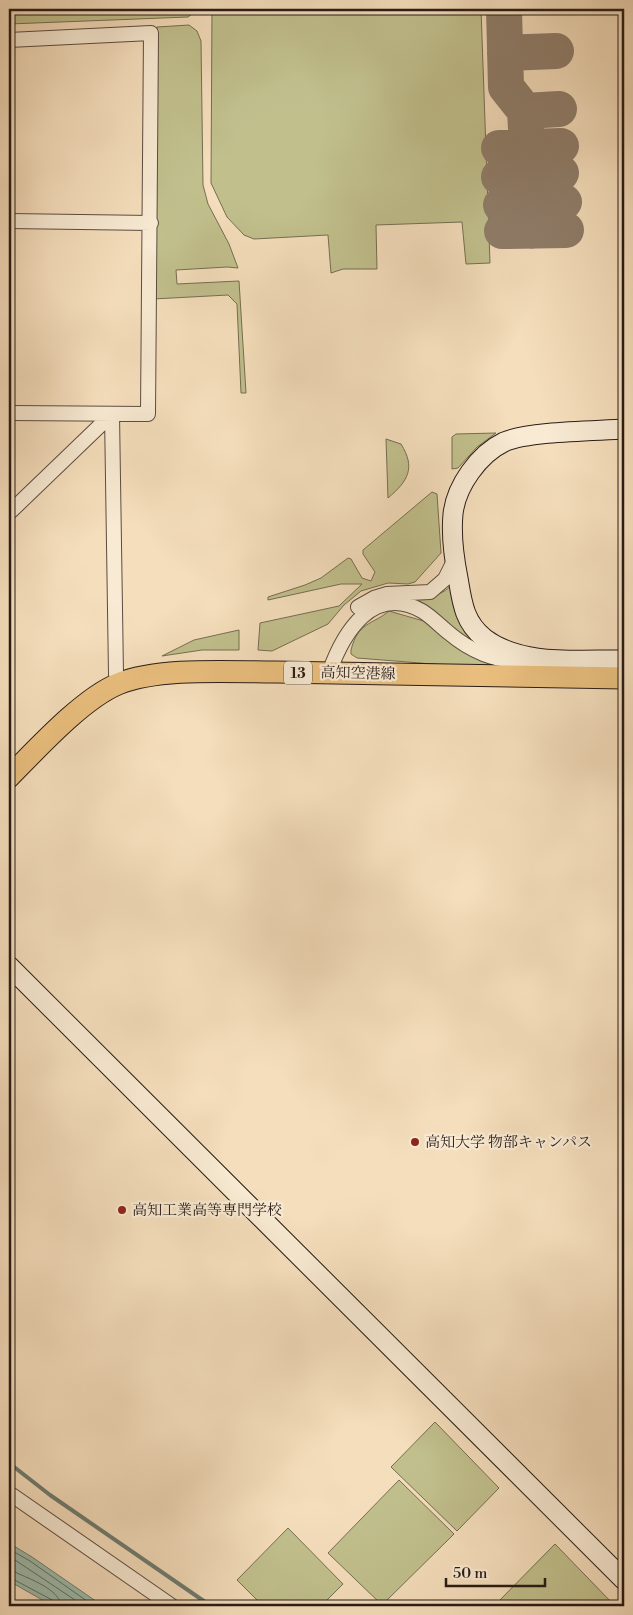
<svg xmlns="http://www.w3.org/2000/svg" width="633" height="1615" font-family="'Libre Bodoni','Noto Serif JP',serif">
  <rect width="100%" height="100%" fill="#f5debc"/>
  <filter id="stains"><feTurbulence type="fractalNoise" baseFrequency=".004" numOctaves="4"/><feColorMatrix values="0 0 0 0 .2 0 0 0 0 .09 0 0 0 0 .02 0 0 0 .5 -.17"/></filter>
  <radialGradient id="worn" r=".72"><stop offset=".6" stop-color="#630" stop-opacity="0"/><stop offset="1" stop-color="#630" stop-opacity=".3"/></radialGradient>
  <path fill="#c1c08d" stroke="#756e52" d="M 9,9 L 199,9 L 188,17 L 9,24 Z
    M 212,9 L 481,9 L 490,263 L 466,264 L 462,222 L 376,225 L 377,269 L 343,269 L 331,273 L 328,235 L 254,239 L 244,235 L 227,217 L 211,183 Z
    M 189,25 L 197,31 L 201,41 L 203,185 L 208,204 L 229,244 L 238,268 L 227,267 L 176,270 L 177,284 L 239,281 L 246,393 L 241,393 L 237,304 L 228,295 L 153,299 L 157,27 Z
    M 496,433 L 477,447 L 458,468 L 452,469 L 452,437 L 456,434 Z
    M 386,439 L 401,444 C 416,468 408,481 388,498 Z
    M 432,492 L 437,494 L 441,553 L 415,582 L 408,584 L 388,583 L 361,591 L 344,605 L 328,624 L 272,651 L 258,650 L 260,623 L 339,606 L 362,584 L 341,584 L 268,600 L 268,597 L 305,585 L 321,578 L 348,558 L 351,559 L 362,578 L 371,581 L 375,572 L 363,554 L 363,550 Z
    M 452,584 L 478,645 L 461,637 L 433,610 L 409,597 C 425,597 441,598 452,584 Z
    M 389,611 L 427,622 L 456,646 L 624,669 L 458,666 L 357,658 L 351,654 L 351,650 C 358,622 372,625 389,611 Z
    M 239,630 L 239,650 L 202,650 L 162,656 L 194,640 Z
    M 435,1422 L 499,1488 L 457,1531 L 391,1467 Z
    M 399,1480 L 454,1534 L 382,1605 L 328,1553 Z
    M 288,1528 L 343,1584 L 321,1606 L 263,1606 L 237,1580 Z
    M 555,1544 L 615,1606 L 494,1606 Z"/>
  <path fill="#9dbcac" stroke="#6f7c70" d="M 9,1543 L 32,1557 L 103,1606 L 53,1606 L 9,1581 Z"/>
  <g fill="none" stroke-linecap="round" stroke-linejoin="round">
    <path stroke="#636c62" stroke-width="1" d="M 9,1549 L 30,1561 L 94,1606
      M 9,1556 L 84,1606
      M 9,1571 L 15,1572 C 29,1579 60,1589 61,1606
      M 9,1577 L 54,1601 L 55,1606"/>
    <path stroke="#6f7c70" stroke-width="4" d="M 9,1463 L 50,1495 L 211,1606"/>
    <path stroke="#8f7d6a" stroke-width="36" d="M 504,9 L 506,87 L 525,111 L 532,231
      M 505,53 L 556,51
      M 525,111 L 559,109
      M 499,148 L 561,146
      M 499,177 L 561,173
      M 501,205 L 564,202
      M 502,231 L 566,230"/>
    <defs>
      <path id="street" d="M 9,40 L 151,33 L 148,414 L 9,413
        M 9,221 L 151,223
        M 112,414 L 116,674 L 118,684
        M 9,513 L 112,414
        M 358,607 L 374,598 L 387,594 L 430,592 L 445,579 L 455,559
        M 329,673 C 343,633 373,583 422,611 C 432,617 440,626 449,633 C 469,650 496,663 523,660
        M 9,1493 L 172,1606"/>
      <path id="secondary" d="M 624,429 C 595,431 529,431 504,442 C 479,454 456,486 453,514 C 451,535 454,558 458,578 C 462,602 464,622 484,638 C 522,667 580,659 624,660
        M 9,966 L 624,1580"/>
      <path id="primary" d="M 9,777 C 37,749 82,699 118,684 C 159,667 230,672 276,672 C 392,673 508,677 624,678"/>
    </defs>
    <use href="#street" stroke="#5c4c40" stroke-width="16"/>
    <use href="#secondary" stroke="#291c17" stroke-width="21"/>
    <use href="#primary" stroke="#291c17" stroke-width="23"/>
    <use href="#street" stroke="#f8ead3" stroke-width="14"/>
    <use href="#secondary" stroke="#f8ead3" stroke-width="19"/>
    <use href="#primary" stroke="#eabf7e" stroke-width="21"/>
  </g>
  <g fill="#8f2418" stroke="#f8ead3" stroke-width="2">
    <circle cx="415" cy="1142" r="5"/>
    <circle cx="122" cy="1210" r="5"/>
  </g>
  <g text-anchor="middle" stroke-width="4.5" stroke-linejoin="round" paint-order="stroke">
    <rect fill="#f8ead3" stroke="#675a4f" stroke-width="1" x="284" y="661.5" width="28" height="23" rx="4"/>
    <g font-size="14" font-weight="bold" fill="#291c17">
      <text x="298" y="678">13</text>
    </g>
    <g font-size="15" fill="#291c17" stroke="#f8ead3">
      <text transform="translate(358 673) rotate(1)" y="5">高知空港線</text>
    </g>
    <g font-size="15" fill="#291c17" stroke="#f8ead3" text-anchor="start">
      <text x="425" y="1147">高知大学 物部キャンパス</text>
      <text x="132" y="1215">高知工業高等専門学校</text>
    </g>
  </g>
  <rect width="633" height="1615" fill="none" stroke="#f5debc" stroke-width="30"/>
  <rect x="10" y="10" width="613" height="1595" fill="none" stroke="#291c17" stroke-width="2.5"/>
  <rect x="15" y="15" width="603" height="1585" fill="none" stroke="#291c17"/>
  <path d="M446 1578v8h99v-8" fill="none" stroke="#291c17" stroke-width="2.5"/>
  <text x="453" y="1578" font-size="15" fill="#291c17" stroke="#f8ead3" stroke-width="4" paint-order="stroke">50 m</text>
  <rect width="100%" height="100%" filter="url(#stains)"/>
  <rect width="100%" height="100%" fill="url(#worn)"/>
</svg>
